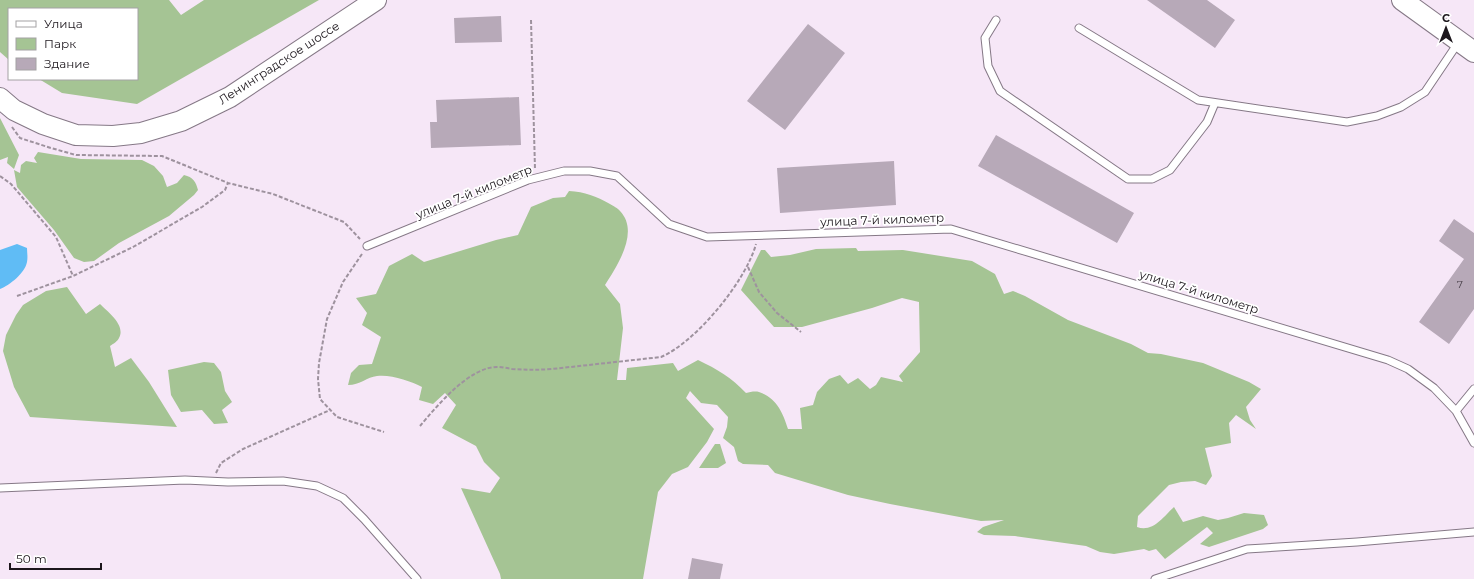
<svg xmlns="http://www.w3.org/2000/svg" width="1474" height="579" font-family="Montserrat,sans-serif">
  <rect width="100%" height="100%" fill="#f6e7f7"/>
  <path fill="#a5c494" d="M 0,0 L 169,0 L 181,15 L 204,0 L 319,0 L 137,104 L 62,93 L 39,79 L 137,79 L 137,9 L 9,9 L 9,60 L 0,52 Z
    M 0,118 L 19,155 L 14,169 L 7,163 L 8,157 L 0,160 Z
    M 38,152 L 81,159 L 142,160 L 154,166 L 163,176 L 167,187 L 177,183 L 184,175 C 193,177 196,182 198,190 L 194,195 L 169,216 L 119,243 L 94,261 L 84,262 L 74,258 L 54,230 L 17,187 L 14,170 L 20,173 L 21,165 L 26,161 L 37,163 L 34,158 Z
    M 569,191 C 585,192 596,196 610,204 C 613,206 618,208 620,211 C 640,232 617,266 605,285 L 620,304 L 623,328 L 617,380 L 626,380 L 627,368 L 673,363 L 678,371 L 698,360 C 717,369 732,378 746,393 C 750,392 755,391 759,392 C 777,398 783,413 788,429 L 802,429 L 800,408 L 813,405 L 817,392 L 829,379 L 840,375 L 848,384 L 858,378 L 870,389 L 876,385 L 881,377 L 903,382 L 899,376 L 920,352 L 919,302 L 902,298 L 872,308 L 802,327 L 774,327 L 741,290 L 761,250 L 765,250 L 771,257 L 790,255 L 816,249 L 856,248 L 858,251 L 903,250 L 972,261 L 995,274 L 1004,294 L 1013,291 L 1025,296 L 1068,320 L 1131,344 L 1148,353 L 1161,354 L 1203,363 L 1249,382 L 1261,389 L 1246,407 L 1250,420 L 1256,429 L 1236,415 L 1229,423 L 1231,443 L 1205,448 L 1212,476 L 1206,485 L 1195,481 L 1181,482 L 1169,485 L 1138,516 L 1137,527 C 1153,533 1164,516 1174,507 L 1183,522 L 1203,516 L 1218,520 L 1228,518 L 1244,513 L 1264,515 L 1268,525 L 1263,529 L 1209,547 L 1200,544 L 1213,533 L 1207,527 L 1165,559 L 1156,549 L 1149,551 L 1144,549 L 1114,554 L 1100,552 L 1086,546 L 1015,536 L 984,535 L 977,532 L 983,527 L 1004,520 L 981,521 L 890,504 L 848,495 L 775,473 L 768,465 L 743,464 L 738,461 L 734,447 L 723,438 L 727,427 L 728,417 L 717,405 L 701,403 L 690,391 L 686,398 L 714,429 L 707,442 L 688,467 L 672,474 L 658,492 L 643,579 L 501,579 L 500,574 L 461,488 L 490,493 L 500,478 L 484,462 L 476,446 L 442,428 L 456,405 L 445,393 L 433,404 L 419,400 L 422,387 C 411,381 390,374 377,376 C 367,377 360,385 348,385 L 351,373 L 359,365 L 372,364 L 381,337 L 362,325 L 367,313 L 356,298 L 376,294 L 389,266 L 412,254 L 424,262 L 496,240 L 518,235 L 531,207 L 553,198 L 565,197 Z
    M 67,287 L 86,314 L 100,304 C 108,312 126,325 119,338 C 118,341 113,344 110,346 L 115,367 L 131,358 L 149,382 L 177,427 L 30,417 L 14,387 L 3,351 L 6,335 L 16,315 L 23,305 L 46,291 Z
    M 204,362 L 214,363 L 221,372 L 225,391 L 232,402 L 222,410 L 228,423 L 214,424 L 202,410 L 181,412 L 171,395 L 168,370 Z
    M 715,444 L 720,444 L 726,463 L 718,468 L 699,468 Z"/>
  <path fill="#60bcf5" d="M 17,244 L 27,248 C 27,252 28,257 27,262 C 25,273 10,285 0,289 L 0,250 Z"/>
  <path fill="#b7a9b8" d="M 1147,0 L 1207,0 L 1235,20 L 1215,48 Z
    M 501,16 L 502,42 L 455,43 L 454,18 Z
    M 808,24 L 845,53 L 785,130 L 747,101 Z
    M 519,97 L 521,145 L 431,148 L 430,122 L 437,122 L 436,100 Z
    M 996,135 L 1134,213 L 1117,243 L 978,166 Z
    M 894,161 L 896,205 L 780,213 L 777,168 Z
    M 1454,219 L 1474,233 L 1474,309 L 1449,344 L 1419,322 L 1464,259 L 1439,241 Z
    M 692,558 L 723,564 L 720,579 L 688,579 Z"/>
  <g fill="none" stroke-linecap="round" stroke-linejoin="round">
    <defs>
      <path id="lane" d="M 996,20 L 985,38 L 988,66 L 1000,91 L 1128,179 L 1152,179 L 1170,170 L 1207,122 L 1215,103
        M 1079,28 L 1198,100 L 1347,122 L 1377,116 L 1401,107 L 1425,92 L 1458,43
        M 367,246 L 528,180 L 564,171 L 590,171 L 617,176 L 669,224 L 707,237 L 951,229 L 1388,360 L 1408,369 L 1434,388 L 1456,411 L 1474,443
        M 1456,411 L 1474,389
        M 0,488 L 185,480 L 228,482 L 283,481 L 317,486 L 343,498 L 364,519 L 417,579
        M 1155,579 L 1247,549 L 1357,542 L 1474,532"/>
      <path id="secondary" d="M 1402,0 L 1474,52
        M 0,98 L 14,110 L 43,124 L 76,135 L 113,136 L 141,133 L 181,121 L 230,97 L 376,0"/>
    </defs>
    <use href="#lane" stroke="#857886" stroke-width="9"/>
    <use href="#secondary" stroke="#857886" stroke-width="22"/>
    <path stroke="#9e929e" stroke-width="2" stroke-dasharray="4 2" stroke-linecap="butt" d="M 531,20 L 535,169
      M 12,127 L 20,138 L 51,148 L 76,155 L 162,156 L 228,183 L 273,194 L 344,222 L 360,239
      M 0,176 L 11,184 L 56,237 L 73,276
      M 362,254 L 343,282 L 327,319 L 319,363 L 318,379 L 320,399 L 337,417 L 384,432
      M 748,267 L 759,292 L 777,313 L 801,332
      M 17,296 L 73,276 L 133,247 L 202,207 L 225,190 L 228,183
      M 420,426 C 437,406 469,367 497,367 C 502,367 507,368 512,369 C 526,370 538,370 552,369 L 661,357 C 696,342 746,281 756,244
      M 216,473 L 221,463 L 243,449 L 330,410"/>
    <use href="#lane" stroke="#fff" stroke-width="7"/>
    <use href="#secondary" stroke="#fff" stroke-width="20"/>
  </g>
  <g text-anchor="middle" stroke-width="3.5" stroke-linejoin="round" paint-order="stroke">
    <g font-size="10" fill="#433b43">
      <text x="1460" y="288">7</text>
    </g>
    <g font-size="12" fill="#1c161c" stroke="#fff">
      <text transform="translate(279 63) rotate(-33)" y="4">Ленинградское шоссе</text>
      <text transform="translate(474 192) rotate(-22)" y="4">улица 7-й километр</text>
      <text transform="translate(882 220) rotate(-2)" y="4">улица 7-й километр</text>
      <text transform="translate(1199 292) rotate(17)" y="4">улица 7-й километр</text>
    </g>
  </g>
  <rect x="8" y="8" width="130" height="72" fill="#ffffff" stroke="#a4a2a4"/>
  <rect x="16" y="21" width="20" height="6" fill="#ffffff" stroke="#a4a2a4"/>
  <text x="44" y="28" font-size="12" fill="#1c161c">Улица</text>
  <rect x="16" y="38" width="20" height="12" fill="#a5c494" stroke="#a4a2a4"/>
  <text x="44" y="48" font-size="12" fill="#1c161c">Парк</text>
  <rect x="16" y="58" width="20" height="12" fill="#b7a9b8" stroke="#a4a2a4"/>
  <text x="44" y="68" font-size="12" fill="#1c161c">Здание</text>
  <g transform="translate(1446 28)" stroke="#ffffff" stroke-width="3" paint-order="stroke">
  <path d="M0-3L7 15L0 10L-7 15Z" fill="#1c161c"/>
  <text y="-6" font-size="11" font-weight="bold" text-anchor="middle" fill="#1c161c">С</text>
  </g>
  <path d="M10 563v6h91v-6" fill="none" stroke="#1c161c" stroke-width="2"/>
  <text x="16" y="563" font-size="12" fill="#1c161c" stroke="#ffffff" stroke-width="3" paint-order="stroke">50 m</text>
</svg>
